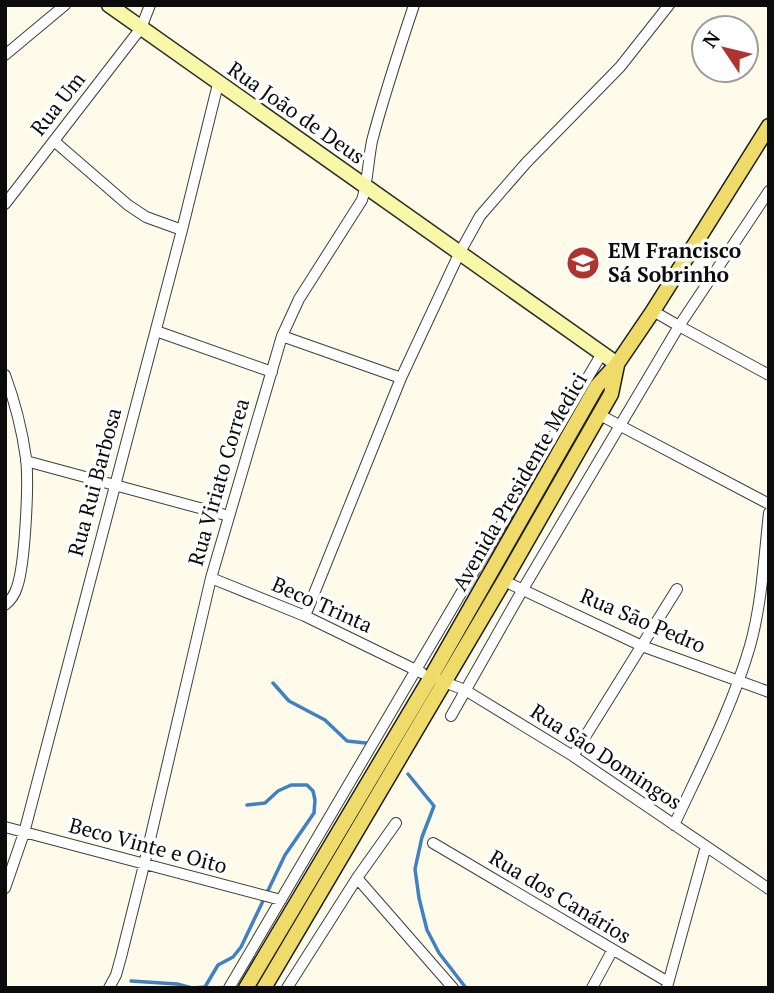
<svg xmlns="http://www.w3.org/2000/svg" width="774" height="993" font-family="'PT Serif',serif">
  <rect width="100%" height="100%" fill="#fefbea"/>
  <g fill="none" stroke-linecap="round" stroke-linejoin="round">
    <path stroke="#3f81c2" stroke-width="3.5" d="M 273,683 L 289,701 L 325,720 L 347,741 L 366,743
      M 408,774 L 434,806 L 422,837 L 415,869 L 419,898 L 427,930 L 439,953 L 466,988
      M 131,981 L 177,984 L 192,988
      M 193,988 L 205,987 L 218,965 L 233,957 L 241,947 L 285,855 L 314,813 L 315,800 L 313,791 L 307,785 L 291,785 L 278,791 L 265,803 L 247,805"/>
    <defs>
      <path id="street" d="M 5,55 L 65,5
        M 54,141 L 128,205 L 146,217 L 182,230
        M 769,191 L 679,326 L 769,375
        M 5,204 L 141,28 L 150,5
        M 156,331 L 272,372
        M 282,336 L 401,378
        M 5,375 C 15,402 22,430 26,458 C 29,483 25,565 17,587 C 15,594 11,600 5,605
        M 598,414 L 769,504
        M 26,461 L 229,516
        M 211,578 L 305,616 L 422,673
        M 504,581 L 642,646 L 769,692
        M 305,616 L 401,378 L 459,254 L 480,216 L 526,163 L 620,67 L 669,5
        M 439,680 L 465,690 L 573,756 L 769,889
        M 451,716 L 523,589 L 679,326 L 653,311
        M 573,756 L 677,589
        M 674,825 C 701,767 732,708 750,646 C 762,603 764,557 769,513
        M 5,827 L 281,900
        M 433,843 L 668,982
        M 357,878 L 453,988
        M 5,888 L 24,833 L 182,230 L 218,84
        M 667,987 L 706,846
        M 109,988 L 116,975 L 121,957 L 144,865 L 211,578 L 282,336 L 299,299 L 362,200 C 368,181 368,161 372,141 C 384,95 399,50 414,5
        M 229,988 L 601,355
        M 287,988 L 357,878 L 396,823
        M 592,988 L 612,951"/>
      <path id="secondary" d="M 109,5 L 617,364"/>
      <path id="primary" d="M 246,988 L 431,677 L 597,386 L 617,364 L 653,311 L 769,126
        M 264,988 L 504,581 L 611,394 L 617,365"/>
    </defs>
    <use href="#street" stroke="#3e3e3e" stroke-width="12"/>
    <use href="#secondary" stroke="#2d2d2d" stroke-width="17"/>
    <use href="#primary" stroke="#1c1c1c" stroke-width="17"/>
    <use href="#street" stroke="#fff" stroke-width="10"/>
    <use href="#secondary" stroke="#f9f8a9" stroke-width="14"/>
    <use href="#primary" stroke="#eedb69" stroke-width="14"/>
  </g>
  <defs>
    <symbol id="school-disc" viewBox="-11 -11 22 22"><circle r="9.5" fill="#af342e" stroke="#fff"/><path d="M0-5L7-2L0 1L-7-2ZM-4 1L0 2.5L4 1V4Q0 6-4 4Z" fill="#fff"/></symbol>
  </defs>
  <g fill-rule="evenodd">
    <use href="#school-disc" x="564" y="244" width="38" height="38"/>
  </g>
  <g text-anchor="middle" stroke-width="7" stroke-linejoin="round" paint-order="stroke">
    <g font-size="21" fill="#0b0b0b" stroke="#fff">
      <text transform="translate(58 104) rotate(-52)" y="7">Rua Um</text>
      <text transform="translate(296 113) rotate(35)" y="7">Rua João de Deus</text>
      <text transform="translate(95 482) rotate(-75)" y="7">Rua Rui Barbosa</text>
      <text transform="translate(219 482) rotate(-74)" y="7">Rua Viriato Correa</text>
      <text transform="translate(520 482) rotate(-60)" y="7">Avenida Presidente Medici</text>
      <text transform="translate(322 605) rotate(24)" y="7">Beco Trinta</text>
      <text transform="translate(643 621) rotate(23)" y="7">Rua São Pedro</text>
      <text transform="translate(606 757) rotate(33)" y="7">Rua São Domingos</text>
      <text transform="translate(148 846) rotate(15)" y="7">Beco Vinte e Oito</text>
      <text transform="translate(560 897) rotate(31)" y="7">Rua dos Canários</text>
    </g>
    <g font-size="21" font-weight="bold" fill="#0b0b0b" stroke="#fff" text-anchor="start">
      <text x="608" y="258">EM Francisco<tspan x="608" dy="24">Sá Sobrinho</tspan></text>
    </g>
  </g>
  <rect width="774" height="993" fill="none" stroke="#0b0b0b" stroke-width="14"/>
  <g transform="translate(725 49) rotate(305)"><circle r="33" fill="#ffffff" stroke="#9d9d9d" stroke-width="2"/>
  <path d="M0-5L12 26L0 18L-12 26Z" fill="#af342e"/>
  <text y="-10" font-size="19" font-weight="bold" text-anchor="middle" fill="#0b0b0b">N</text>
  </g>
</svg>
